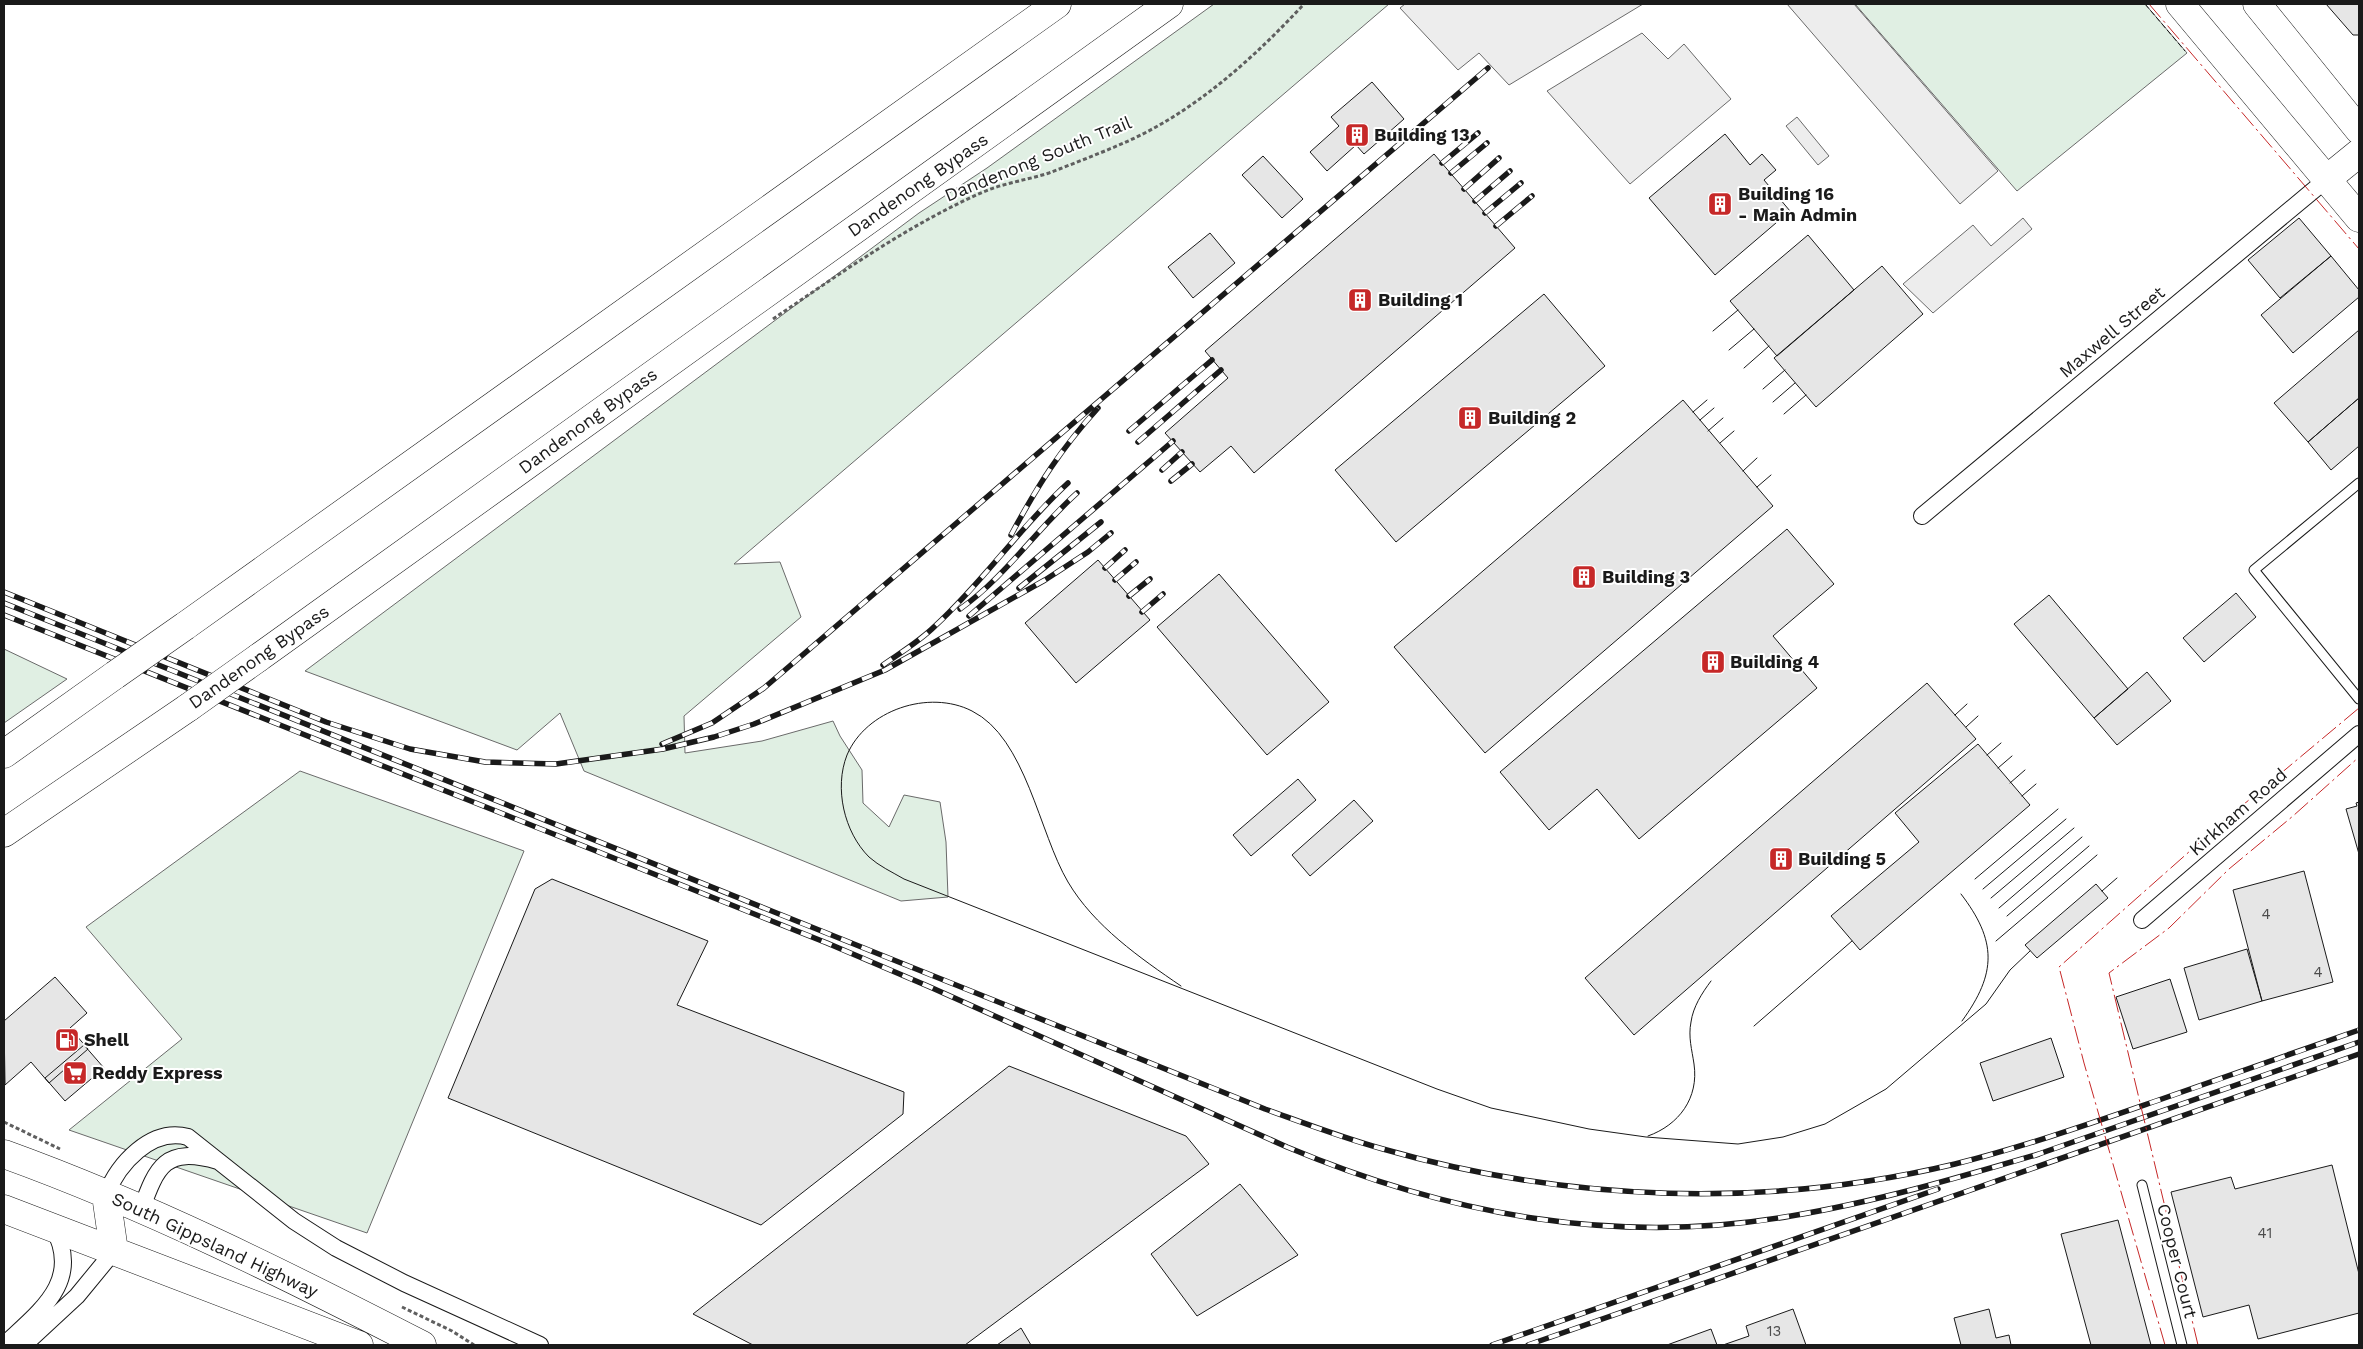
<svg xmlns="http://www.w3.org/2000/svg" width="2363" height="1349" font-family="'Work Sans',sans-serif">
  <rect width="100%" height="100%" fill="#fff"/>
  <path fill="#e0efe3" stroke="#6a6a6a" d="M 1214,4 L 1389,4 L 734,564 L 780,562 L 801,617 L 684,716 L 685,753 L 762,741 L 833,721 L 840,736 L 862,770 L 863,803 L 889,827 L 904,795 L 940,802 L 946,842 L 948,897 L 901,901 L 584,771 L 560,713 L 517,750 L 305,671 L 919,213 L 987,168 Z
    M 1855,4 L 2145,4 L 2187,53 L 2017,191 Z
    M 4,649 L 67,679 L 4,723 Z
    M 300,771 L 524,851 L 367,1233 L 69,1130 L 182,1039 L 86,927 Z"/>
  <path fill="#ededed" stroke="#6a6a6a" d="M 1405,4 L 1643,4 L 1509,85 L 1479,53 L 1458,70 L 1400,8 Z
    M 1787,4 L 1854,4 L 1998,171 L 1960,204 Z
    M 1642,33 L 1668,59 L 1684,44 L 1731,99 L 1630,184 L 1547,91 Z
    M 1797,117 L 1829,156 L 1818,165 L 1786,126 Z
    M 2023,218 L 2032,229 L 1933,313 L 1903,284 L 1973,225 L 1991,246 Z"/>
  <path fill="#e6e6e6" stroke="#1a1a1a" d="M 2326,4 L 2359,4 L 2359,35 L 2353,35 Z
    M 1372,82 L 1404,119 L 1364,154 L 1356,145 L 1327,171 L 1310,152 L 1339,126 L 1331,117 Z
    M 1725,134 L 1750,165 L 1762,154 L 1776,170 L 1764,180 L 1790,211 L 1715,275 L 1649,198 Z
    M 1434,154 L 1515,248 L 1254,473 L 1231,446 L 1200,472 L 1165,433 L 1228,378 L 1205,351 Z
    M 1263,156 L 1303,199 L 1282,218 L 1242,175 Z
    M 2299,218 L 2331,256 L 2280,298 L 2248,260 Z
    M 1210,233 L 1235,263 L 1193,298 L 1168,267 Z
    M 1808,235 L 1854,290 L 1777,356 L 1730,301 Z
    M 2331,256 L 2359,290 L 2359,297 L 2293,353 L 2261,315 Z
    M 1882,266 L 1923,314 L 1816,407 L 1774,358 Z
    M 1544,294 L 1605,366 L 1396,542 L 1335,470 Z
    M 2359,330 L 2359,398 L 2308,442 L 2274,403 Z
    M 2359,398 L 2359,446 L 2331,470 L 2308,442 Z
    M 1683,400 L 1773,506 L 1485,753 L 1394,647 Z
    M 1787,529 L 1834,584 L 1773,636 L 1817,688 L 1639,839 L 1597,789 L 1549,830 L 1500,772 Z
    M 1098,560 L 1150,620 L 1076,683 L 1025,623 Z
    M 1219,574 L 1329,702 L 1267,755 L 1157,627 Z
    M 2236,593 L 2256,617 L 2204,662 L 2183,638 Z
    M 2049,595 L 2128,689 L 2094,718 L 2014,624 Z
    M 2147,672 L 2171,701 L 2117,745 L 2094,718 Z
    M 1927,683 L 1976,739 L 1634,1035 L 1585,978 Z
    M 1978,744 L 2030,805 L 1860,950 L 1831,916 L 1919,842 L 1895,813 Z
    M 1298,779 L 1316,800 L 1251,856 L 1233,835 Z
    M 1354,800 L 1373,821 L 1310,876 L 1292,855 Z
    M 2359,802 L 2359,854 L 2346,809 L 2357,806 L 2356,803 Z
    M 2304,871 L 2333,982 L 2262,1001 L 2233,890 Z
    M 552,879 L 708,941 L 677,1005 L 904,1092 L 903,1114 L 761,1225 L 448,1098 L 535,889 Z
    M 2096,884 L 2108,898 L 2037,958 L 2025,945 Z
    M 2247,949 L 2262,1001 L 2199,1020 L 2184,968 Z
    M 55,977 L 87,1013 L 70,1028 L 88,1049 L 49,1083 L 31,1062 L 5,1085 L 4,1021 Z
    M 2170,979 L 2187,1032 L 2133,1049 L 2116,997 Z
    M 2051,1038 L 2064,1077 L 1993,1101 L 1980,1063 Z
    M 84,1045 L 104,1068 L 65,1101 L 45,1078 Z
    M 1009,1066 L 1186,1136 L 1209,1164 L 965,1345 L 753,1345 L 693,1314 Z
    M 2332,1165 L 2359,1274 L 2359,1313 L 2258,1339 L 2249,1305 L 2203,1317 L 2171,1192 L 2231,1177 L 2235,1189 Z
    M 1240,1184 L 1298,1255 L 1197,1316 L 1151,1254 Z
    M 2118,1220 L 2151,1345 L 2091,1345 L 2061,1234 Z
    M 1793,1309 L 1806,1345 L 1723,1345 L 1749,1336 L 1746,1326 Z
    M 1989,1309 L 1996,1338 L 2009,1335 L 2011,1345 L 1961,1345 L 1954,1318 Z
    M 1021,1328 L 1031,1345 L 997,1345 Z
    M 1711,1329 L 1717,1345 L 1667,1345 Z"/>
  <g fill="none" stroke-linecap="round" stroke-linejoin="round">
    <defs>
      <path id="lane" d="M 2359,483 L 2254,570 L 2359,699
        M 2142,1185 L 2182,1345"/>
      <path id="street" d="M 1922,516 L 2327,179
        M 2142,920 L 2359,734
        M 106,1195 C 118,1164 151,1127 188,1137 L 294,1221 L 336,1248 L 404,1283 L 540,1345
        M 141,1210 C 157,1166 165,1146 218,1161
        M 4,1345 C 40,1311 83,1281 53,1227
        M 24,1345 L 77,1296 L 114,1251"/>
      <path id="highway" d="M 2180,4 L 2359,218
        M 2257,4 L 2359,130
        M 2327,179 L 2359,153
        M 185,626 L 1057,4
        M 258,658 L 1169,4
        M 4,754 L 115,675
        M 4,833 L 189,707
        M 4,1154 C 148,1206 286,1275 422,1345
        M 106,1195 L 114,1251
        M 4,1209 L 359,1345"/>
    </defs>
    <use href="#lane" stroke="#1a1a1a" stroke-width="11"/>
    <use href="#street" stroke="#1a1a1a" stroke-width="18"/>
    <use href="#highway" stroke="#1a1a1a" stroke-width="29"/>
    <path stroke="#5f5f5f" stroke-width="3" stroke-dasharray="4 2.5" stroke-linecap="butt" d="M 773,319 C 841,273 908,225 983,192 C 1004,183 1027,180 1049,173 C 1072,164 1096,155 1119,145 C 1191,115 1252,60 1304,4
      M 4,1122 L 60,1149
      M 402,1307 L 452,1331 L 474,1345"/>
    <use href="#lane" stroke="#fff" stroke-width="9"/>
    <use href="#street" stroke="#fff" stroke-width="16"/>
    <use href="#highway" stroke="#fff" stroke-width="28"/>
    <path stroke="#1a1a1a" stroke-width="1" d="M 1713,331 L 1738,310
      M 1729,350 L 1754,329
      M 1744,368 L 1769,346
      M 1763,389 L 1785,370
      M 1773,402 L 1795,383
      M 1693,412 L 1707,400
      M 1784,414 L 1806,395
      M 1700,420 L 1714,408
      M 1708,431 L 1723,418
      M 1720,443 L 1734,431
      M 1743,471 L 1757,458
      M 1757,487 L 1771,475
      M 1955,715 L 1967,704
      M 1966,727 L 1978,716
      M 1987,755 L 2001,743
      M 1998,768 L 2012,756
      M 2010,783 L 2025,770
      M 2022,796 L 2036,784
      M 1975,879 L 2058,809
      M 1983,889 L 2066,819
      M 2102,891 L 2117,878
      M 1961,894 C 1997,941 1997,973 1962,1021
      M 1991,898 L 2074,828
      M 1999,908 L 2082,837
      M 2007,916 L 2089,846
      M 1996,941 L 2097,855
      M 1181,986 C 1140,958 1094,926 1068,882 C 1039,833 1026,738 972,711 C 929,689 866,710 847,755 C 834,788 844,832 869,857 C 879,866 892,872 904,879 L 1437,1089 L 1491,1108 L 1589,1129 L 1646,1137 L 1738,1144 L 1783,1137 L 1825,1124 L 1886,1089 L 1986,1004 L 2010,970 L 2030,951
      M 1754,1026 L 1852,941
      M 1648,1136 C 1679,1125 1699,1098 1694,1064 C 1692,1050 1688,1037 1691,1022 C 1693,1007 1702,993 1711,981"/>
    <defs>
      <path id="rail" d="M 1442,163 L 1478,133
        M 1451,173 L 1487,143
        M 1464,189 L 1499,158
        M 1475,201 L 1510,171
        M 1485,213 L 1521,183
        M 1496,226 L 1532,196
        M 1129,431 L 1212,360
        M 1138,442 L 1221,370
        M 1162,470 L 1182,452
        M 1171,481 L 1192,464
        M 1011,535 C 1038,485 1060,450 1098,408
        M 1105,568 L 1125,550
        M 1115,580 L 1136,562
        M 1019,588 L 1101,522
        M 4,592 L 326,722 L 410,749 L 485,762 L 556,764 L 663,749 L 714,737 L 754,724 L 885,670 L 1045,580 L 1088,552 L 1111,533
        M 1129,596 L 1150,579
        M 4,603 L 1265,1109 C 1304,1123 1343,1138 1383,1149 C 1568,1202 1767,1209 1955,1164 C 2023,1147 2089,1124 2156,1101 C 2223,1078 2291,1054 2359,1030
        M 960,609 C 1005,577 1036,530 1077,493
        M 1142,612 L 1163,594
        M 4,615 L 827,943 L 930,987 L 1287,1147 C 1449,1215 1616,1246 1791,1216 C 1875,1202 1957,1178 2039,1154
        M 969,616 L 1173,441
        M 883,665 C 900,653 920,641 935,626 C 983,582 1020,527 1068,483
        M 662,744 L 712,723 L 764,688 L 1488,68
        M 2033,1156 L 2359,1042
        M 1492,1345 L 1938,1189
        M 1528,1345 L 2359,1054"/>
    </defs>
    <use href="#rail" stroke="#1a1a1a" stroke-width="5.5"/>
    <use href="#rail" stroke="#fff" stroke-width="4" stroke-dasharray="11" stroke-linecap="butt"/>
    <defs>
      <path id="highway-bridge" d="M 115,675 L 185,626
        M 189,707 L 258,658"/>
    </defs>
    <use href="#highway-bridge" stroke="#1a1a1a" stroke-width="29" stroke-linecap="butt"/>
    <use href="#highway-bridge" stroke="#fff" stroke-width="28"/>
    <path stroke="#1a1a1a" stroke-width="1" stroke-dasharray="6 2.5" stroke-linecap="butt" d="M 2145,4 L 2185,51"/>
    <path stroke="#c62828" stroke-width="1" stroke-dasharray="18 4 2.5 4" stroke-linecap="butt" d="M 2149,4 L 2359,249
      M 2165,1345 L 2084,1063 L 2059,967 L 2225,820 L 2359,708
      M 2198,1345 L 2109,973 L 2169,928 L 2229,869 L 2293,816 L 2359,757"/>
  </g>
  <defs>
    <symbol id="building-square" viewBox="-11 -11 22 22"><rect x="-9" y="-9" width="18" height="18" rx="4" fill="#c62828" stroke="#fff"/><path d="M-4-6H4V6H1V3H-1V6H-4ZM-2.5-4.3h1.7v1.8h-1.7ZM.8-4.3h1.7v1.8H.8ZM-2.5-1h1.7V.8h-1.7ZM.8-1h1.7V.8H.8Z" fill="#fff"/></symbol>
    <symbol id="fuel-square" viewBox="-11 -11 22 22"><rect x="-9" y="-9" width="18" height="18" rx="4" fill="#c62828" stroke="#fff"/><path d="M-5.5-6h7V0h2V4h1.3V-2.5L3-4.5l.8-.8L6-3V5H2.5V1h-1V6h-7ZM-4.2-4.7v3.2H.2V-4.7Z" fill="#fff"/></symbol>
    <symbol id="supermarket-square" viewBox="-11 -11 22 22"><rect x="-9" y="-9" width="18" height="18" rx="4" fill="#c62828" stroke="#fff"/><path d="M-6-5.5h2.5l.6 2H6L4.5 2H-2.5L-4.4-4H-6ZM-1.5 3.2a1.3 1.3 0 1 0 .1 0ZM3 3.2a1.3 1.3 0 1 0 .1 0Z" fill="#fff"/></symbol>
  </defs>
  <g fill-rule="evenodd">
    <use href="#building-square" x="1343" y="121" width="28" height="28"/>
    <use href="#building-square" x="1706" y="190" width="28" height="28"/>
    <use href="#building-square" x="1346" y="286" width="28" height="28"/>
    <use href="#building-square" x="1456" y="404" width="28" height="28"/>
    <use href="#building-square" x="1570" y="563" width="28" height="28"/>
    <use href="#building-square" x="1699" y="648" width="28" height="28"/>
    <use href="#building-square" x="1767" y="845" width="28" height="28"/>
    <use href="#fuel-square" x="53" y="1026" width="28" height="28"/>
    <use href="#supermarket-square" x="61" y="1059" width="28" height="28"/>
  </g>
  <g text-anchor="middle" stroke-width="4" stroke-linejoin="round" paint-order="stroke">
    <g font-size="15" fill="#4d4d4d">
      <text x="2266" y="919">4</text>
      <text x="2318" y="977">4</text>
      <text x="2265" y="1238">41</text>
      <text x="1774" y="1336">13</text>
    </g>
    <g font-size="18" font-weight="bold" fill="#1a1a1a" stroke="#fff" text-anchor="start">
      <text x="1374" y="141">Building 13</text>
      <text x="1738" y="200">Building 16<tspan x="1738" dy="21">- Main Admin</tspan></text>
      <text x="1378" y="306">Building 1</text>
      <text x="1488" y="424">Building 2</text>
      <text x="1602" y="583">Building 3</text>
      <text x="1730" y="668">Building 4</text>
      <text x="1798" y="865">Building 5</text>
      <text x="84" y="1046">Shell</text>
      <text x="92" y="1079">Reddy Express</text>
    </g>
    <g font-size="18" fill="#1a1a1a" stroke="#fff">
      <text transform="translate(1038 159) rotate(-22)" y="6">Dandenong South Trail</text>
      <text transform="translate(918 185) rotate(-35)" y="6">Dandenong Bypass</text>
      <text transform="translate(2112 332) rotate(-40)" y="6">Maxwell Street</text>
      <text transform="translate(588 421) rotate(-36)" y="6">Dandenong Bypass</text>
      <text transform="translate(259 657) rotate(-35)" y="6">Dandenong Bypass</text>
      <text transform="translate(2238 812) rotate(-41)" y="6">Kirkham Road</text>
      <text transform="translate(215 1245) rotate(25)" y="6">South Gippsland Highway</text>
      <text transform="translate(2177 1261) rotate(76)" y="6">Cooper Court</text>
    </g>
  </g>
  <rect width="2363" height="1349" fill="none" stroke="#1a1a1a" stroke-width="10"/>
</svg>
